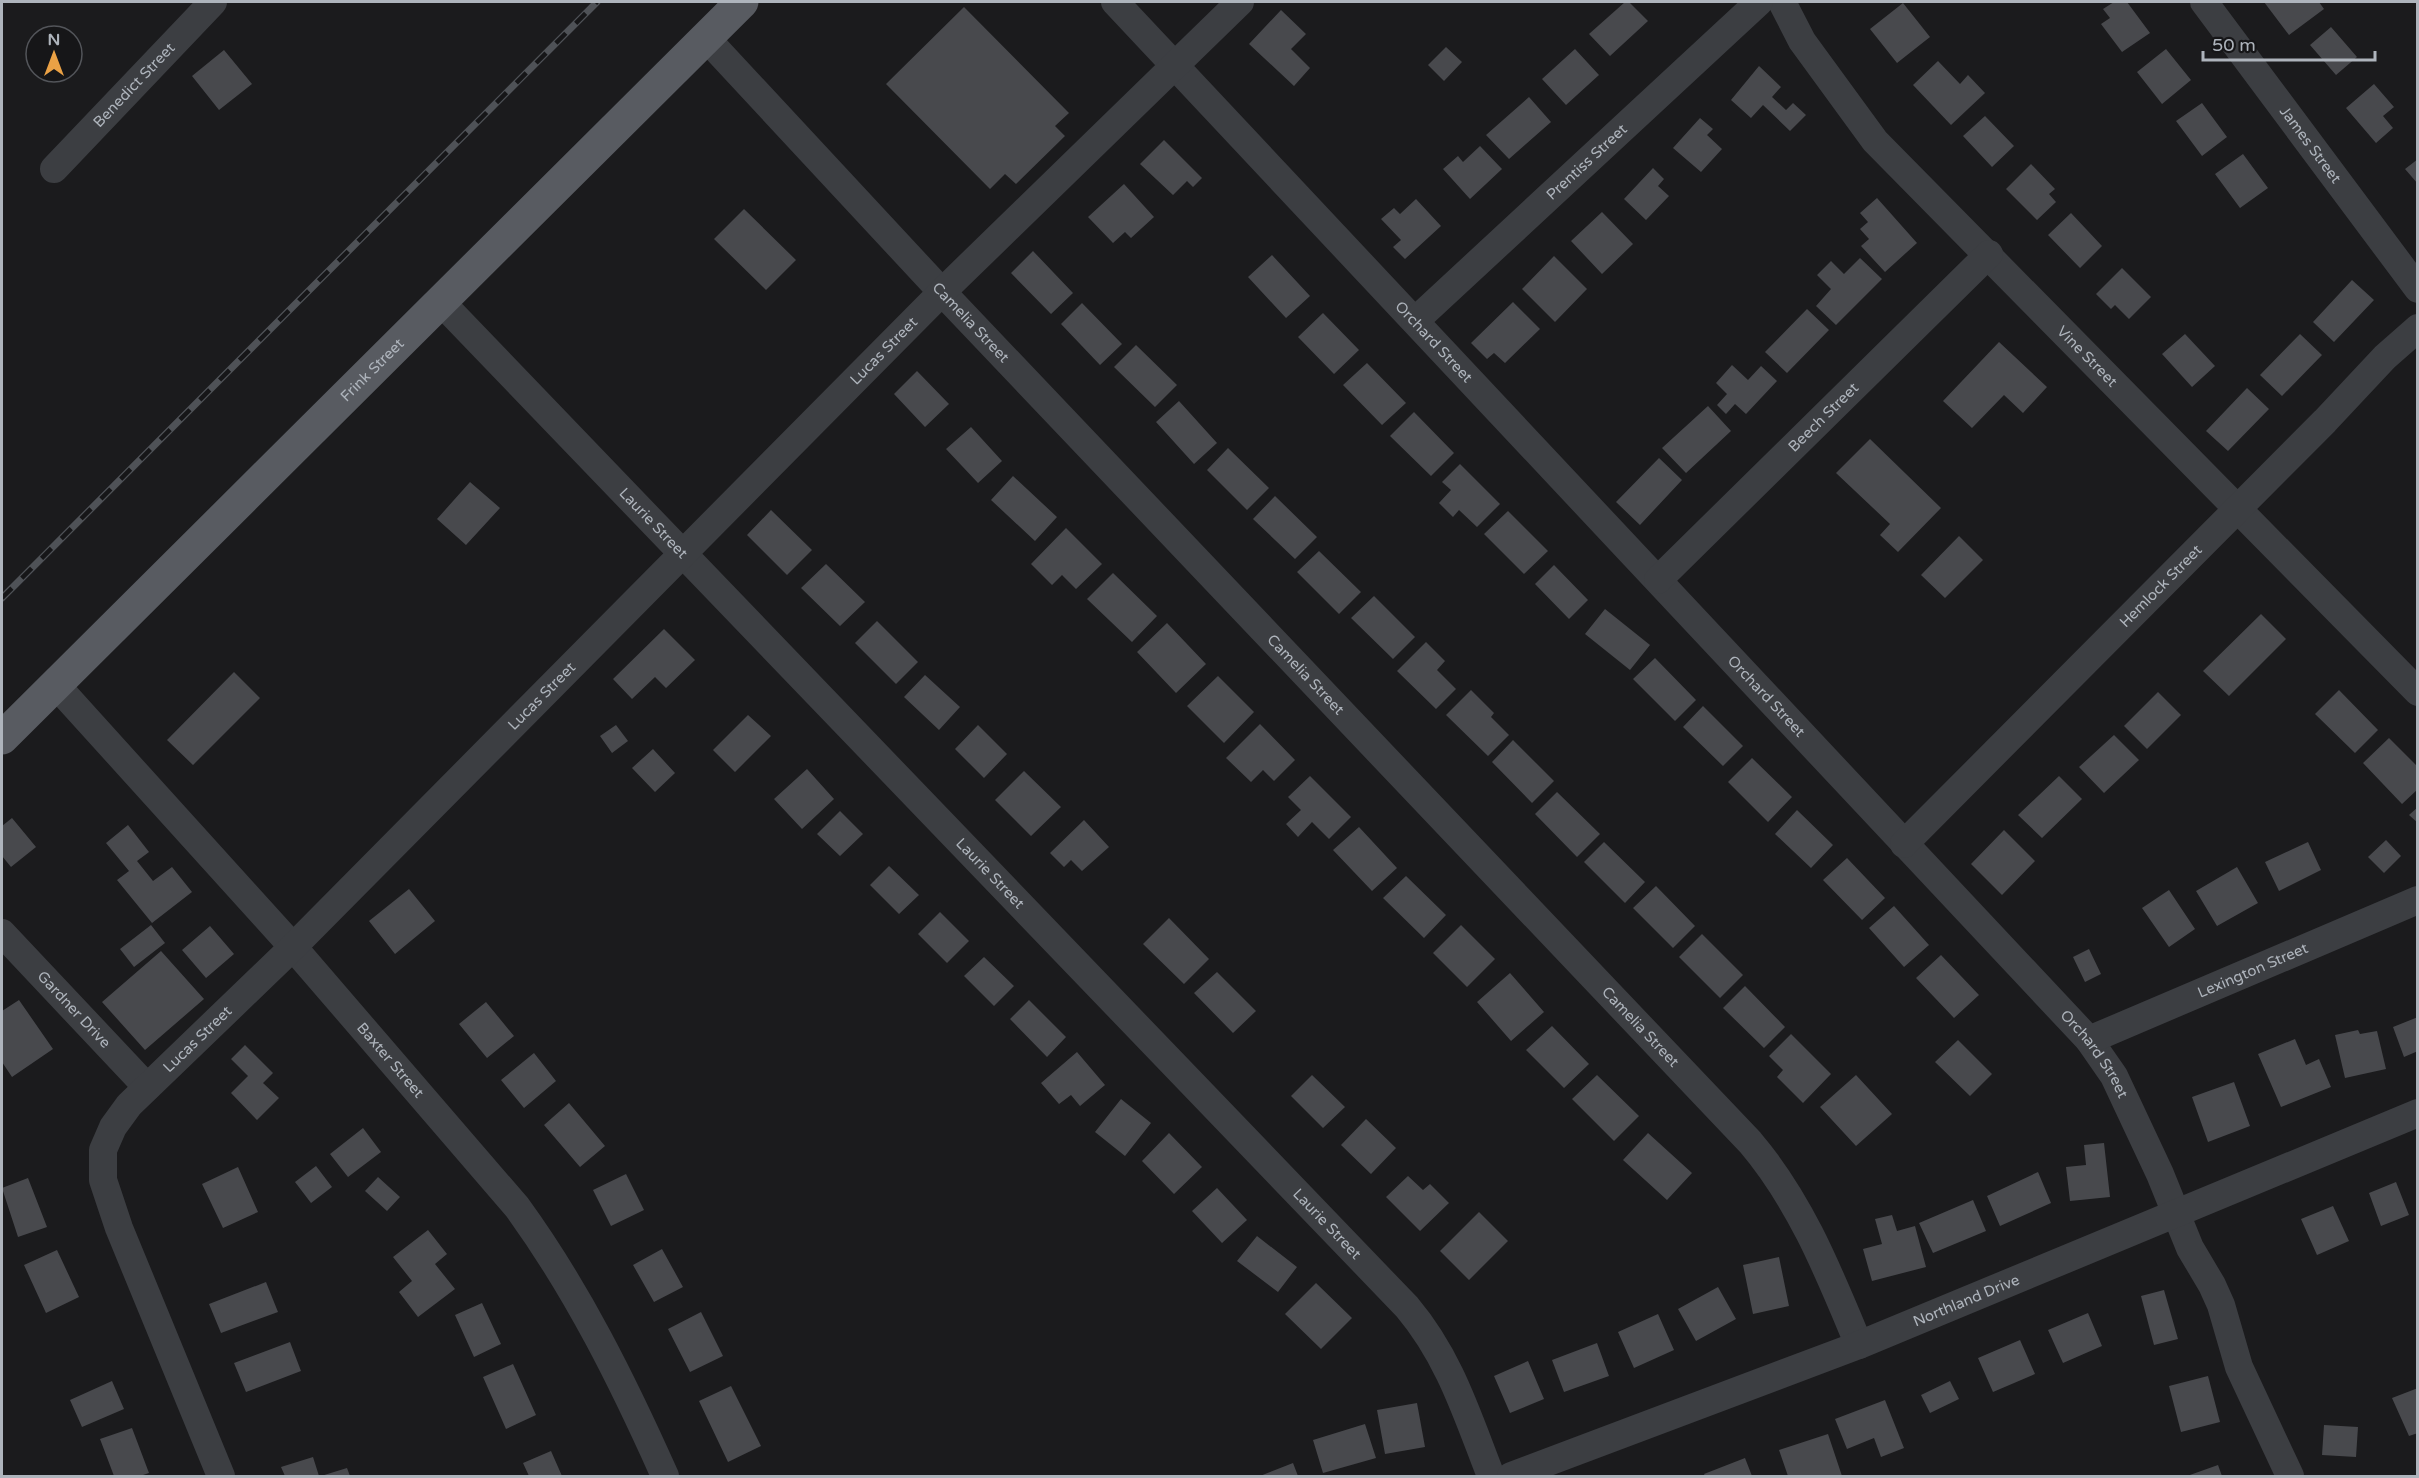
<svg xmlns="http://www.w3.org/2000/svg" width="2419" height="1478" font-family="'Varela Round',sans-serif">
  <rect width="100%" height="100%" fill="#1b1b1d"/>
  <path fill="#48494d" d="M 1625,2 L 1629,2 L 1648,21 L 1610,56 L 1589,34 Z
    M 2114,2 L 2127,2 L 2150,33 L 2122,52 L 2101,24 L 2110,18 L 2103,9 Z
    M 2264,2 L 2319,2 L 2324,9 L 2289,35 Z
    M 1903,3 L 1930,37 L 1897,63 L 1870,29 Z
    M 964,7 L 1069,113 L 1055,126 L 1065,136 L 1016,184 L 1005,174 L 990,189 L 886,84 Z
    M 1281,10 L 1306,34 L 1291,49 L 1310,68 L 1294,86 L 1249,44 Z
    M 2331,27 L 2357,57 L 2336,75 L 2310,45 Z
    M 1446,47 L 1462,62 L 1444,81 L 1428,65 Z
    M 1575,49 L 1599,75 L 1566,105 L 1542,79 Z
    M 2166,49 L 2191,80 L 2162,104 L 2137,72 Z
    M 224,50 L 252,84 L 219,110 L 192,76 Z
    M 1938,61 L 1960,84 L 1968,75 L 1985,93 L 1951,125 L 1913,85 Z
    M 1759,66 L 1781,87 L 1772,97 L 1786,110 L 1793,103 L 1806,115 L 1790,131 L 1763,105 L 1751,118 L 1731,100 Z
    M 2374,84 L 2394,107 L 2383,116 L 2393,128 L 2376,143 L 2346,108 Z
    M 1529,97 L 1551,122 L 1509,159 L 1486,135 Z
    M 2202,103 L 2227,137 L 2202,156 L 2176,121 Z
    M 1985,116 L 2014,146 L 1992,167 L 1963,136 Z
    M 1700,118 L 1713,129 L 1707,135 L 1722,149 L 1701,172 L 1673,148 Z
    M 1164,140 L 1202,178 L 1193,187 L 1187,181 L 1173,195 L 1140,164 Z
    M 1480,146 L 1502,169 L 1470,199 L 1443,169 L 1458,156 L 1463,162 Z
    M 2243,154 L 2268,188 L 2240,208 L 2215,174 Z
    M 2418,159 L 2418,184 L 2405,169 Z
    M 2031,164 L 2055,189 L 2049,194 L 2056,202 L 2037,220 L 2006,189 Z
    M 1653,168 L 1664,179 L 1658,186 L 1669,196 L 1646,220 L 1624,199 Z
    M 1124,184 L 1154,217 L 1131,238 L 1125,232 L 1113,243 L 1088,217 Z
    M 1877,198 L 1917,243 L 1885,272 L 1861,246 L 1869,239 L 1860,229 L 1868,222 L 1860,213 Z
    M 1416,199 L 1441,226 L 1405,259 L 1393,247 L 1401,240 L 1381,219 L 1394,208 L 1400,214 Z
    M 744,209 L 796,260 L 766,290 L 714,239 Z
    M 1602,212 L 1633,244 L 1602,274 L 1571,241 Z
    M 2071,213 L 2102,246 L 2080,268 L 2048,235 Z
    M 1033,251 L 1073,293 L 1051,314 L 1011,273 Z
    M 1272,255 L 1310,296 L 1286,318 L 1248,277 Z
    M 1554,256 L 1587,289 L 1555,322 L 1522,289 Z
    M 1860,258 L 1882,279 L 1836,325 L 1816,306 L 1831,289 L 1817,275 L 1831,261 L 1844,274 Z
    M 2122,268 L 2151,297 L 2129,319 L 2115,305 L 2111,309 L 2096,294 Z
    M 2352,280 L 2374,300 L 2334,342 L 2313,322 Z
    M 1513,302 L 1540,329 L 1505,363 L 1494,353 L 1487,359 L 1471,343 Z
    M 1082,303 L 1122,344 L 1100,365 L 1061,324 Z
    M 1807,309 L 1829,330 L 1787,373 L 1765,352 Z
    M 1323,313 L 1359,350 L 1334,374 L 1298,337 Z
    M 2185,334 L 2215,366 L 2192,387 L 2162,354 Z
    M 2300,334 L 2322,355 L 2282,396 L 2260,375 Z
    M 1999,342 L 2047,387 L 2023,413 L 2004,395 L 1972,428 L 1943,401 Z
    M 1136,345 L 1177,385 L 1155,407 L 1114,367 Z
    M 1367,363 L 1406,403 L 1382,425 L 1343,385 Z
    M 1732,365 L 1748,380 L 1761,366 L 1777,381 L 1746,414 L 1735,404 L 1726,414 L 1717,405 L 1727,394 L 1716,383 Z
    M 917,371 L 949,404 L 925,427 L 894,394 Z
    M 2247,388 L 2269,409 L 2228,451 L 2206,431 Z
    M 1179,401 L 1217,443 L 1194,464 L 1156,422 Z
    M 1708,406 L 1731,431 L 1686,473 L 1662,448 Z
    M 1414,412 L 1454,453 L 1431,476 L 1390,436 Z
    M 971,427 L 1002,461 L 978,483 L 946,449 Z
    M 1870,439 L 1941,508 L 1898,552 L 1880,535 L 1890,524 L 1836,473 Z
    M 1228,448 L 1269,488 L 1247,510 L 1207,470 Z
    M 1659,458 L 1682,480 L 1640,525 L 1616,502 Z
    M 1460,464 L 1500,504 L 1477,527 L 1459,510 L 1453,517 L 1439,503 L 1451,490 L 1442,482 Z
    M 1013,476 L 1057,517 L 1035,541 L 991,500 Z
    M 470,482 L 500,508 L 466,545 L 437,519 Z
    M 1275,496 L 1317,537 L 1295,559 L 1253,519 Z
    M 771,510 L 812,550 L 787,575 L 747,535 Z
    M 1508,511 L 1548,551 L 1524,574 L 1484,534 Z
    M 1066,528 L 1102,564 L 1076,589 L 1062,575 L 1052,585 L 1031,564 Z
    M 1959,536 L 1983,560 L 1945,598 L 1921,575 Z
    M 1319,551 L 1361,592 L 1339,614 L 1297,572 Z
    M 826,564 L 865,602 L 840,626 L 801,588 Z
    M 1554,565 L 1588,600 L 1569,619 L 1535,584 Z
    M 1113,573 L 1157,616 L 1132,642 L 1087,599 Z
    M 1374,596 L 1415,637 L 1393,659 L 1351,618 Z
    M 1605,609 L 1650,645 L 1630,670 L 1585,634 Z
    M 2261,614 L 2286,639 L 2229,696 L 2203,671 Z
    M 877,621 L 918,662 L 896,684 L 855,643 Z
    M 1167,623 L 1206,664 L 1176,693 L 1137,652 Z
    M 664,629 L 695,660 L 666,688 L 655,677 L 632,699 L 613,679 Z
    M 1426,642 L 1445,661 L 1437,670 L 1456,689 L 1436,709 L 1397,671 Z
    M 1655,658 L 1696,700 L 1675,721 L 1633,679 Z
    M 234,672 L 260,698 L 193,765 L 167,740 Z
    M 925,675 L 960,707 L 939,730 L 904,697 Z
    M 1218,676 L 1254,712 L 1224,743 L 1187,706 Z
    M 1471,690 L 1494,713 L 1491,717 L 1509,735 L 1488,756 L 1446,715 Z
    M 2339,690 L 2378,730 L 2355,753 L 2315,714 Z
    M 2158,692 L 2181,715 L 2147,749 L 2124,726 Z
    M 1703,706 L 1743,746 L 1723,766 L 1683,727 Z
    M 748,715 L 771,736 L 735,772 L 713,750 Z
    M 1260,724 L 1295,760 L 1274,781 L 1263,770 L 1251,782 L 1226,758 Z
    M 616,725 L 628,741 L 612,753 L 600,736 Z
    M 978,725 L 1007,754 L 984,778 L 955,749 Z
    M 2114,735 L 2139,760 L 2104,793 L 2079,767 Z
    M 2389,738 L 2418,767 L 2418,789 L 2402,804 L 2363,763 Z
    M 1513,740 L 1554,781 L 1532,803 L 1492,762 Z
    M 653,749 L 675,773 L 655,792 L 632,768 Z
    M 1752,758 L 1792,797 L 1768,822 L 1728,782 Z
    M 807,769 L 834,799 L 802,829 L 774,799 Z
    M 1024,771 L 1061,807 L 1031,836 L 995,800 Z
    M 1310,776 L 1351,817 L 1329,839 L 1312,822 L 1298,837 L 1286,824 L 1301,810 L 1288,797 Z
    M 2059,776 L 2082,799 L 2042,838 L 2018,815 Z
    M 1557,792 L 1600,834 L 1577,857 L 1535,814 Z
    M 2418,807 L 2418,823 L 2409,815 Z
    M 1797,810 L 1833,845 L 1811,868 L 1775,834 Z
    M 840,811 L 863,834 L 840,856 L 817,834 Z
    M 12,818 L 36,847 L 11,867 L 2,856 L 2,826 Z
    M 1084,820 L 1109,847 L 1082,871 L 1071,860 L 1064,867 L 1050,853 Z
    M 128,825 L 149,852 L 137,861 L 153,881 L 172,867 L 192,892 L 152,923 L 117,880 L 129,871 L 106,843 Z
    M 1359,827 L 1397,868 L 1372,891 L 1333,850 Z
    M 2004,830 L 2035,861 L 2002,895 L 1971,864 Z
    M 2386,840 L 2401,856 L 2384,873 L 2368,857 Z
    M 1604,842 L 1645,882 L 1625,903 L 1584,862 Z
    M 2308,842 L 2321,870 L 2279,891 L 2265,862 Z
    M 1847,858 L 1885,898 L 1862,920 L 1823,880 Z
    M 889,866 L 919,895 L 899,914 L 870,885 Z
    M 2237,867 L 2258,903 L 2217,926 L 2196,891 Z
    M 1406,876 L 1446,915 L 1424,938 L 1383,898 Z
    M 1656,886 L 1695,926 L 1673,948 L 1633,908 Z
    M 409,889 L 435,921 L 395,954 L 369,921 Z
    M 2169,890 L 2195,929 L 2169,947 L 2142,908 Z
    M 1894,906 L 1929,945 L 1904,967 L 1869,928 Z
    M 940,912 L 969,941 L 947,963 L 918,934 Z
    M 1169,918 L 1209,959 L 1184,984 L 1143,944 Z
    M 151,925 L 165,943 L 134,967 L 120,949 Z
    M 1461,925 L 1495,959 L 1467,987 L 1433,953 Z
    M 210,926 L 234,954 L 206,978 L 182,950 Z
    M 1702,934 L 1743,975 L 1720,998 L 1679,957 Z
    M 2089,949 L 2101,974 L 2085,982 L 2073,957 Z
    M 161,951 L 204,999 L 145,1050 L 102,1002 Z
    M 1941,955 L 1979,995 L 1954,1018 L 1916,978 Z
    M 984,957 L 1014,986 L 994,1006 L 964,976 Z
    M 1217,972 L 1256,1011 L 1233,1033 L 1194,993 Z
    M 1510,973 L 1544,1012 L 1511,1041 L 1477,1002 Z
    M 1745,986 L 1785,1027 L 1764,1048 L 1723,1008 Z
    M 19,1000 L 53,1049 L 12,1077 L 2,1062 L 2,1011 Z
    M 1029,1000 L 1066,1037 L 1047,1057 L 1010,1019 Z
    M 486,1002 L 514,1036 L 487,1058 L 459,1024 Z
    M 2418,1017 L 2418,1051 L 2404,1057 L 2393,1027 Z
    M 1552,1026 L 1589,1064 L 1564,1088 L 1526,1050 Z
    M 2358,1030 L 2360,1034 L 2377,1031 L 2386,1069 L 2345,1078 L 2335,1035 Z
    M 1791,1034 L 1831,1074 L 1803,1103 L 1777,1077 L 1783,1070 L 1769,1056 Z
    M 2295,1039 L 2306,1065 L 2319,1059 L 2331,1087 L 2281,1107 L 2258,1054 Z
    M 1958,1040 L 1992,1074 L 1970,1096 L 1935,1062 Z
    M 245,1045 L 273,1073 L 263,1083 L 279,1098 L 257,1120 L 231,1093 L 248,1076 L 231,1059 Z
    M 1077,1052 L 1105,1085 L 1080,1106 L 1071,1095 L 1059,1104 L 1041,1083 Z
    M 534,1053 L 556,1081 L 524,1108 L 501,1080 Z
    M 1312,1075 L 1345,1107 L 1323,1128 L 1291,1096 Z
    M 1597,1075 L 1639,1116 L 1614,1141 L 1572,1099 Z
    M 1856,1075 L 1892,1114 L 1856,1146 L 1820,1107 Z
    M 2234,1082 L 2250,1126 L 2208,1142 L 2192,1097 Z
    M 1121,1099 L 1151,1123 L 1125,1156 L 1095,1132 Z
    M 569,1103 L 605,1146 L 580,1167 L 544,1125 Z
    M 1366,1119 L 1396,1148 L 1371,1174 L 1341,1145 Z
    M 363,1128 L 381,1152 L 348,1177 L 330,1154 Z
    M 1169,1133 L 1202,1167 L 1174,1194 L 1142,1161 Z
    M 1648,1133 L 1692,1173 L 1667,1200 L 1623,1160 Z
    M 2104,1143 L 2110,1197 L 2070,1201 L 2066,1167 L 2086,1165 L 2084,1145 Z
    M 316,1166 L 332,1187 L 311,1203 L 295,1182 Z
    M 238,1167 L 258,1212 L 223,1228 L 202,1184 Z
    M 2038,1172 L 2051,1203 L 2000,1226 L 1987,1196 Z
    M 626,1174 L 644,1210 L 611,1226 L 593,1190 Z
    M 1408,1176 L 1423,1190 L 1430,1184 L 1449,1203 L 1420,1231 L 1386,1197 Z
    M 378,1177 L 400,1197 L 387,1211 L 365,1191 Z
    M 28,1178 L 47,1227 L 18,1237 L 2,1188 Z
    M 2396,1182 L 2409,1215 L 2381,1226 L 2369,1193 Z
    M 1217,1188 L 1247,1220 L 1222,1243 L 1192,1211 Z
    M 1973,1200 L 1986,1231 L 1933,1253 L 1919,1223 Z
    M 2333,1206 L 2349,1241 L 2317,1255 L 2301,1219 Z
    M 1479,1212 L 1508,1241 L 1469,1280 L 1440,1251 Z
    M 1892,1215 L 1897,1231 L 1915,1226 L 1926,1267 L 1872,1281 L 1863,1249 L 1882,1244 L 1875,1219 Z
    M 428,1230 L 447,1254 L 435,1264 L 455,1289 L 418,1317 L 399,1292 L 412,1281 L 393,1257 Z
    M 1257,1236 L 1297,1267 L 1278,1292 L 1237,1261 Z
    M 662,1249 L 683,1287 L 654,1302 L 633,1265 Z
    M 57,1250 L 79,1297 L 46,1313 L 24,1265 Z
    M 1779,1257 L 1789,1306 L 1753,1314 L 1743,1265 Z
    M 266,1282 L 278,1312 L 221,1333 L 209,1304 Z
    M 1316,1283 L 1352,1318 L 1321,1349 L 1285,1314 Z
    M 1718,1287 L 1736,1319 L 1696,1341 L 1678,1309 Z
    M 2164,1290 L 2178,1339 L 2154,1345 L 2141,1296 Z
    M 482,1303 L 501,1344 L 474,1357 L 455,1315 Z
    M 701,1312 L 723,1356 L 690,1372 L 668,1329 Z
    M 2088,1313 L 2102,1346 L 2063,1363 L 2048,1330 Z
    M 1658,1314 L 1674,1350 L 1634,1368 L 1618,1332 Z
    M 2020,1340 L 2035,1374 L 1993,1392 L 1978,1358 Z
    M 290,1342 L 301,1371 L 246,1392 L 234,1363 Z
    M 1597,1343 L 1609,1376 L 1564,1392 L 1552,1360 Z
    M 1528,1361 L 1544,1399 L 1510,1413 L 1494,1376 Z
    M 513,1364 L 536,1415 L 506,1429 L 483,1377 Z
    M 2208,1376 L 2220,1422 L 2181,1432 L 2169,1386 Z
    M 112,1381 L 124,1409 L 82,1427 L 70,1400 Z
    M 1950,1381 L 1959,1399 L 1930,1413 L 1921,1395 Z
    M 731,1386 L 761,1446 L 728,1462 L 699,1401 Z
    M 2418,1388 L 2418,1433 L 2409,1436 L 2392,1398 Z
    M 1885,1400 L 1904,1448 L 1881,1457 L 1874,1438 L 1847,1449 L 1835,1419 Z
    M 1417,1403 L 1425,1447 L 1385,1454 L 1377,1410 Z
    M 1365,1424 L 1376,1458 L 1323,1473 L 1313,1440 Z
    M 2324,1425 L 2358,1427 L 2356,1457 L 2322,1455 Z
    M 132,1428 L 149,1473 L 140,1476 L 114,1476 L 100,1439 Z
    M 1828,1434 L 1842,1476 L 1788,1476 L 1779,1450 Z
    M 551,1451 L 562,1476 L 529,1476 L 523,1463 Z
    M 313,1457 L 319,1476 L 285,1476 L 281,1467 Z
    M 1745,1458 L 1752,1476 L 1705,1476 L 1704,1474 Z
    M 1293,1463 L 1298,1476 L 1260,1476 Z
    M 2218,1465 L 2222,1476 L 2187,1476 Z
    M 347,1468 L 350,1476 L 321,1476 Z"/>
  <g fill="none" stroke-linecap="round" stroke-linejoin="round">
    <g stroke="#3c3e42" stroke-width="28">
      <path id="s1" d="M 1115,2 L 2089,1040 L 2114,1076 L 2160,1174 L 2190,1248 L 2212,1285 L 2221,1305 L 2239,1367 L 2290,1476"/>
      <path id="s2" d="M 1782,2 L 1802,41 L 1875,141 L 2418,692"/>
      <path id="s3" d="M 2204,2 L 2418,289"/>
      <path id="s4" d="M 705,37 L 942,292 L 1750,1142 C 1801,1202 1829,1273 1859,1345"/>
      <path id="s5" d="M 54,169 L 213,2"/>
      <path id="s6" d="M 440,301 L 1407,1307 C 1450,1358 1467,1415 1491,1476"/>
      <path id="s7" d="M 1415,321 L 1759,2"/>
      <path id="s8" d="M 1658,580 L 1989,254"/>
      <path id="s9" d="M 55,684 L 293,947 L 517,1207 C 578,1291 623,1382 665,1476"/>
      <path id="s10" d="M 1904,844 L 2325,421 L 2385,357 L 2418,328"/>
      <path id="s11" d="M 2,933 L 147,1087"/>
      <path id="s12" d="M 2089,1040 L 2418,900"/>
      <path id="s13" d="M 221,1476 L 119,1228 L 103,1180 L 103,1150 L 113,1127 L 129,1105 L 293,947 L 942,292 L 1240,2"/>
      <path id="s14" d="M 1511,1476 L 1859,1345 L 2418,1113"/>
    </g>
    <path stroke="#585b61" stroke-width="33" id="s15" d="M 2,738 L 742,2"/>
    <defs>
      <path id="rail" d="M 2,598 L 597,2"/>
    </defs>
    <use href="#rail" stroke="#4f5257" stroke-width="7"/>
    <use href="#rail" stroke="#161618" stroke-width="4.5" stroke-dasharray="14" stroke-linecap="butt"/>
  </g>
  <g text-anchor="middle" stroke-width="5" stroke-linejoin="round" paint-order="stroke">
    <g font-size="15" fill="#aeb4bc" stroke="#161618">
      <text dy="5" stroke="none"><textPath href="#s5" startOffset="116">Benedict Street</textPath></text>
      <text dy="5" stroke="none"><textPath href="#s3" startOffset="178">James Street</textPath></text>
      <text dy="5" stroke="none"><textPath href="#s7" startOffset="234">Prentiss Street</textPath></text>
      <text dy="5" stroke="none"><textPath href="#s4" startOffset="390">Camelia Street</textPath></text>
      <text dy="5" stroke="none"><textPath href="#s1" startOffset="466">Orchard Street</textPath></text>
      <text dy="5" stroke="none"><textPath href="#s13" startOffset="1468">Lucas Street</textPath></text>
      <text dy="5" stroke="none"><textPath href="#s2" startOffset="470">Vine Street</textPath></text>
      <text dy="5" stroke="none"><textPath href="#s15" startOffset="522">Frink Street</textPath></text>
      <text dy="5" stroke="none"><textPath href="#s8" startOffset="232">Beech Street</textPath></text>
      <text dy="5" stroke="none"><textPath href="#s6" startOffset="308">Laurie Street</textPath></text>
      <text dy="5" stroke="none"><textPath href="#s10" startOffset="364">Hemlock Street</textPath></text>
      <text dy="5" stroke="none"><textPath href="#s4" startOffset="876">Camelia Street</textPath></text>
      <text dy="5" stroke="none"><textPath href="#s13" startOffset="982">Lucas Street</textPath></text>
      <text dy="5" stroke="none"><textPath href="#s1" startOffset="952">Orchard Street</textPath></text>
      <text dy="5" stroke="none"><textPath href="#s6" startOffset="794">Laurie Street</textPath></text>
      <text dy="5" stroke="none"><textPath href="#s12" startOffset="178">Lexington Street</textPath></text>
      <text dy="5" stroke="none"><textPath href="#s11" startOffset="105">Gardner Drive</textPath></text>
      <text dy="5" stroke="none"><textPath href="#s4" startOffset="1362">Camelia Street</textPath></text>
      <text dy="5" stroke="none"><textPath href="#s13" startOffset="496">Lucas Street</textPath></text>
      <text dy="5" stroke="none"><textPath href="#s1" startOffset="1438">Orchard Street</textPath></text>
      <text dy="5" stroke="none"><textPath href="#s9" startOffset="504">Baxter Street</textPath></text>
      <text dy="5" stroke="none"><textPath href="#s6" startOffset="1280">Laurie Street</textPath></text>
      <text dy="5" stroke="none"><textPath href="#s14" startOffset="488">Northland Drive</textPath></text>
    </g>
  </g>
  <rect width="2419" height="1478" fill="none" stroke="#aeb4bc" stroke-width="6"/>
  <g transform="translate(54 54)"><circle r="28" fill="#161618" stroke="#53555a" stroke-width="1.5"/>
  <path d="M0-4.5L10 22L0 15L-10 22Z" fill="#eaa145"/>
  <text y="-9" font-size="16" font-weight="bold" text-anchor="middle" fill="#aeb4bc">N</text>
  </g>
  <path d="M2203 51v9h172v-9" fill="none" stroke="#aeb4bc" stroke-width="3"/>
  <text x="2212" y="51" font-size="18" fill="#aeb4bc" stroke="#161618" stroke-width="4.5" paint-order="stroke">50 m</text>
</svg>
